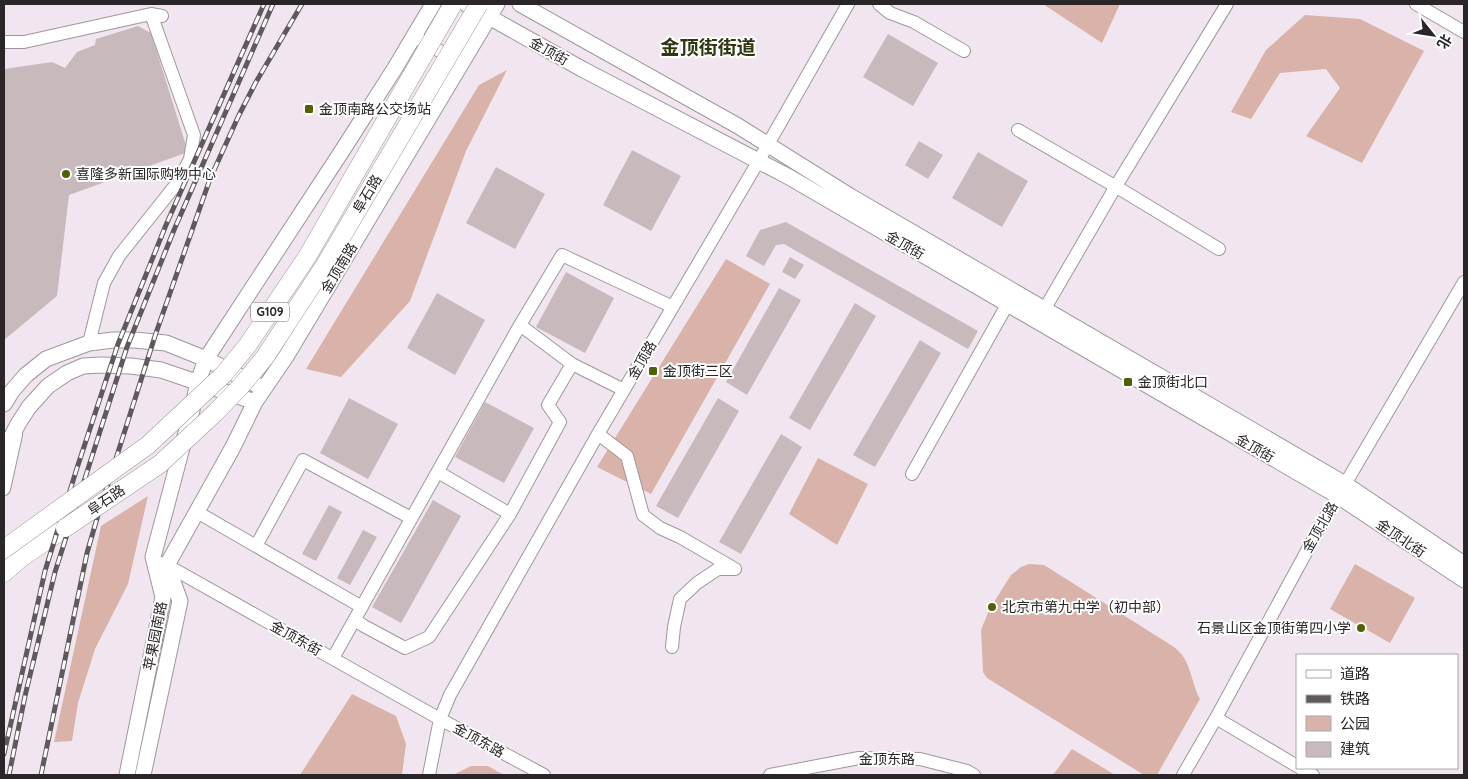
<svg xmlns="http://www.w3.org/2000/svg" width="1468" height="779" font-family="Quicksand,'Noto Sans SC',sans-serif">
  <rect width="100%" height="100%" fill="#f1e6ef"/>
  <path fill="#d9b2a9" d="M 1043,4 L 1120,4 L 1102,43 Z
    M 1305,15 L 1360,19 L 1424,51 L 1362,163 L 1306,136 L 1340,88 L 1326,69 L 1280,73 L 1251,119 L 1231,112 L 1266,50 Z
    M 507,70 L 466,151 L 410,301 L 341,377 L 306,369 L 479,85 Z
    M 726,259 L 770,284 L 651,494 L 597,467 Z
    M 818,458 L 868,484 L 837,545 L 789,514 Z
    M 148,496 L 128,584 L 95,649 L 78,703 L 72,741 L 54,742 L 101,526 Z
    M 1029,564 L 1044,565 L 1174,647 C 1192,661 1190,680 1200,699 L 1157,775 L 1144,775 L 987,678 L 983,672 L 981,630 L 989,610 L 1011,575 L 1021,567 Z
    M 1355,564 L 1415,598 L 1390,643 L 1330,609 Z
    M 352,694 L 396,716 L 406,744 L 402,775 L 300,775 Z
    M 1072,749 L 1115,775 L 1053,775 Z
    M 471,766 L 488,766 L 504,775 L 455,775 L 455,774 Z"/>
  <path fill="#c7b9bc" d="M 138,26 L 151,33 L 188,152 L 69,195 L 57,296 L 4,340 L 4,69 L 52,62 L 65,68 L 77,52 L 95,45 L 96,39 Z
    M 888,34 L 938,63 L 913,106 L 863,77 Z
    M 919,141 L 943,155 L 928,179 L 905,165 Z
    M 632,150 L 681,176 L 651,231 L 603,205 Z
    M 978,152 L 1028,181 L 1002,227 L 952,198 Z
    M 496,167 L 545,194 L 515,249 L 466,223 Z
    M 786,222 L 978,331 L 968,349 L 784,244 L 776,245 L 764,266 L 746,256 L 760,230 Z
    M 790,257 L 804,265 L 795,279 L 782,272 Z
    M 566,272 L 614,298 L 585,353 L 536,327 Z
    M 779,288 L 801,300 L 747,395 L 726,382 Z
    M 437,293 L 485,320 L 455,375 L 407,348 Z
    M 855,303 L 876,316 L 810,430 L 789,418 Z
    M 920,340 L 941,353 L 875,467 L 853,455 Z
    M 349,398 L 398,424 L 368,479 L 320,453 Z
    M 718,398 L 739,411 L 678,518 L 656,506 Z
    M 485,402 L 534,428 L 504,483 L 455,457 Z
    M 781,434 L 802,447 L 741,554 L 719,542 Z
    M 433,500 L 461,516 L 401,623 L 372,607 Z
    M 329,505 L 342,512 L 316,561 L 302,554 Z
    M 363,530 L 377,537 L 350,585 L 337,578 Z"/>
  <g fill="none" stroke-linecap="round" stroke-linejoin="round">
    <defs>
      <path id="minor" d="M 879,4 L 890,13 L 914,22 L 964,51
        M 1416,4 L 1464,32
        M 414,36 L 455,60
        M 4,42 L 24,42 L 151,14 L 162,16
        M 1018,130 L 1125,192 L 1219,249
        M 1044,310 L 1116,186 L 1227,4
        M 520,325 L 572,364
        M 89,343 L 104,283 L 119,256 L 178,182 L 190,159 L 194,135 L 151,14
        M 598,434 L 627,456 L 643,515 L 660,528 L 680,537 L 735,569
        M 912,474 L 1007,305
        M 4,489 L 16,435
        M 197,512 L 362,607
        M 510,514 L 560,422 L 548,405 L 572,364 L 624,390
        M 256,546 L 303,460 L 411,518
        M 163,563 L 440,719 L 544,775
        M 355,620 L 364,626 L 405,648 L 429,637 L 510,514 L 438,472
        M 672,647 L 674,627 L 680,599 L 697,583 L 718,569 L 735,569
        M 333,658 L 520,325 L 562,255 L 673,307
        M 1216,718 L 1297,766
        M 1300,768 L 1313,775
        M 429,775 L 440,719 L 450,695 L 598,434 L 758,162 L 848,4
        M 770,775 L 859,758 L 920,759 L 967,771 L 974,775
        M 1183,775 L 1216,718 L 1321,525 L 1464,282"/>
      <path id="major" d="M 466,4 L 582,69 L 789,177 L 1338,496 L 1464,580
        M 520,4 L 738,126 L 850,196 L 1345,484 L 1464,564
        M 4,404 L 12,391 L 26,375 L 46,359 L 89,343 L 113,340 L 134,340 L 166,343 L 206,359 L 257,385
        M 4,451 L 18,424 L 29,407 L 48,386 L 67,373 L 83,366 L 101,365 L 131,366 L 161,370 L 255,402
        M 127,775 L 163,597 L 153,557 L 192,410 L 198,382 L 206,359 L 342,151 L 395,68 L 433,4
        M 143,775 L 180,601 L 167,565 L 233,447 L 255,402 L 287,355 L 497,4"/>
      <path id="highway" d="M 4,573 L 21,558 L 65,528"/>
    </defs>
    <use href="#minor" stroke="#a0969e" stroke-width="14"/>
    <use href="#major" stroke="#a0969e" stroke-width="17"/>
    <use href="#highway" stroke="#a0969e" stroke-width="19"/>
    <use href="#minor" stroke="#fff" stroke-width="12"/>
    <use href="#major" stroke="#fff" stroke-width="15"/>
    <use href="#highway" stroke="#fff" stroke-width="18"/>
    <defs>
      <path id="rail" d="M 4,754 L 45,571 L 77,468 L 118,344 L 166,225 L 264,4
        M 9,775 L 25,696 L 55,572 L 127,347 L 174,230 L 273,4
        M 41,775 L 87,553 L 98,515 L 156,333 L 210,179 L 239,115 L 256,82 L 302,4"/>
    </defs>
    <use href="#rail" stroke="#5f595e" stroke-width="5"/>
    <use href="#rail" stroke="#fff" stroke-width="3" stroke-dasharray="9" stroke-linecap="butt"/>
    <defs>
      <path id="highway-bridge" d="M 65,528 L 160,464 L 215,413 L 241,386 L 265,357 L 325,265 L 479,4
        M 4,549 L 148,445 L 224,374 L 247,346 L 307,257 L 453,4"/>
    </defs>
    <use href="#highway-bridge" stroke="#a0969e" stroke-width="19" stroke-linecap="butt"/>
    <use href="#highway-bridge" stroke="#fff" stroke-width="18"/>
  </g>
  <g fill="#506105" stroke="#fff" stroke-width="2">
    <rect x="304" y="104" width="10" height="10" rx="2.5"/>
    <circle cx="66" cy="174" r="5"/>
    <rect x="648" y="366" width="10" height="10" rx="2.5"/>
    <rect x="1123" y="377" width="10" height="10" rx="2.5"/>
    <circle cx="992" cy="607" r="5"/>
    <circle cx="1361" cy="628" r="5"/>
  </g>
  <g text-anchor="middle" stroke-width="4" stroke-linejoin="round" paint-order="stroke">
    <rect fill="#fff" stroke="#696668" stroke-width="1" x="251" y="302.5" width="38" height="19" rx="4"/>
    <g font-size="12" font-weight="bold" fill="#292528">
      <text x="270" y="316">G109</text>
    </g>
    <g font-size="14" fill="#292528" stroke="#fff">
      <text transform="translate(549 51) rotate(29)" y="5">金顶街</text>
      <text transform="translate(367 194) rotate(-59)" y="5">阜石路</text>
      <text transform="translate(905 245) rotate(30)" y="5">金顶街</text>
      <text transform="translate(339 268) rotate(-59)" y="5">金顶南路</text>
      <text transform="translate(642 360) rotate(-60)" y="5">金顶路</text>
      <text transform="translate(1255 448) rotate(30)" y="5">金顶街</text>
      <text transform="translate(106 500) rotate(-34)" y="5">阜石路</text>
      <text transform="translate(1320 527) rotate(-60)" y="5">金顶北路</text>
      <text transform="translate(1401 538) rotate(34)" y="5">金顶北街</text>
      <text transform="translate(155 636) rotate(-79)" y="5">苹果园南路</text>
      <text transform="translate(296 638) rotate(29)" y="5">金顶东街</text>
      <text transform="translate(479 740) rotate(29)" y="5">金顶东路</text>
      <text x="887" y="764">金顶东路</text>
    </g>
    <g font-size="14" fill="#292528" stroke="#fff" text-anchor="start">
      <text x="319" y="114">金顶南路公交场站</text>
      <text x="76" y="179">喜隆多新国际购物中心</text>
      <text x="663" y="376">金顶街三区</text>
      <text x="1138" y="387">金顶街北口</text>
      <text x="1002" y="612">北京市第九中学（初中部）</text>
      <text x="1351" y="633" text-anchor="end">石景山区金顶街第四小学</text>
    </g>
    <g font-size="19" font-weight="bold" fill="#2e3711" stroke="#fff">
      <text x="708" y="54">金顶街街道</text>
    </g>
  </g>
  <rect width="1468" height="779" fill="none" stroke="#292528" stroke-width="10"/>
  <rect x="1296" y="654" width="162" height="115" fill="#ffffff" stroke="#a9a8a9"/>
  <rect x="1306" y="670" width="25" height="8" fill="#ffffff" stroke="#a9a8a9"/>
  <text x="1340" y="679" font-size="15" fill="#292528">道路</text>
  <rect x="1306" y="695" width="25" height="8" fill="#5f595e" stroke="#a9a8a9"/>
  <text x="1340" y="704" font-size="15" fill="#292528">铁路</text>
  <rect x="1306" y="716" width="25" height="15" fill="#d9b2a9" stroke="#a9a8a9"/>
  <text x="1340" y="729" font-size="15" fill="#292528">公园</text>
  <rect x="1306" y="742" width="25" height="15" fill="#c7b9bc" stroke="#a9a8a9"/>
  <text x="1340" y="754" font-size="15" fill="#292528">建筑</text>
  <g transform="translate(1433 35) rotate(120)" stroke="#ffffff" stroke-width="4" paint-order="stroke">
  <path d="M0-4L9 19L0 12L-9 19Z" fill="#292528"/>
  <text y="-8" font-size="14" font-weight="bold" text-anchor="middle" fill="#292528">北</text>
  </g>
</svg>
